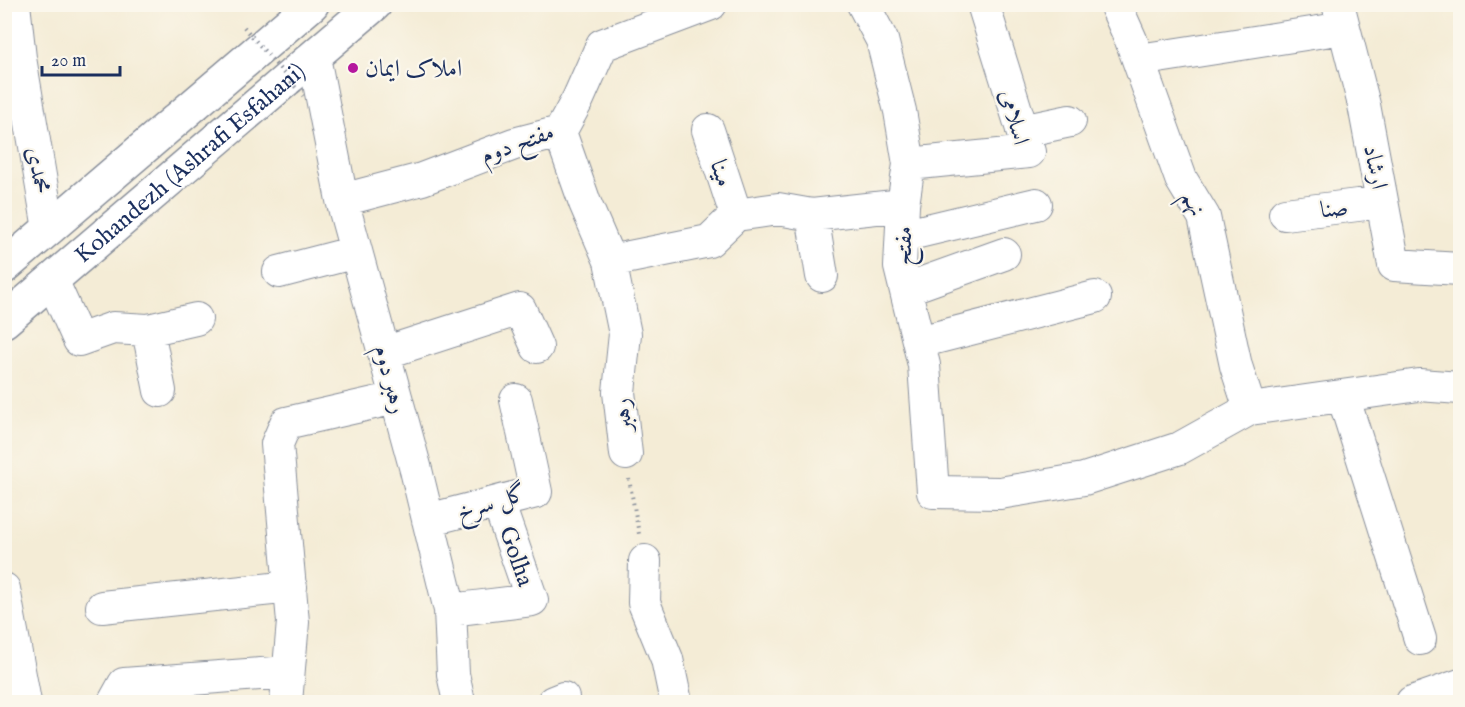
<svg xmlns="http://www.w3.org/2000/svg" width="1465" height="707" font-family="'IM FELL English',Amiri,serif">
  <rect width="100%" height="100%" fill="#fbf7ec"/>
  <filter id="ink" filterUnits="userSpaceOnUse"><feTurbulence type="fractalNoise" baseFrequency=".0167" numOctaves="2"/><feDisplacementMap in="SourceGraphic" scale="12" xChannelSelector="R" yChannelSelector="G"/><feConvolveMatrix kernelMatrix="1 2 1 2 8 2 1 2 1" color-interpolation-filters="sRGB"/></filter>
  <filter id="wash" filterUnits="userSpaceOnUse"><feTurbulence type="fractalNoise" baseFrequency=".008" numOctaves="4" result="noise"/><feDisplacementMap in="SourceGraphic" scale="24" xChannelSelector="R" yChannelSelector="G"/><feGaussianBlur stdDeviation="1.35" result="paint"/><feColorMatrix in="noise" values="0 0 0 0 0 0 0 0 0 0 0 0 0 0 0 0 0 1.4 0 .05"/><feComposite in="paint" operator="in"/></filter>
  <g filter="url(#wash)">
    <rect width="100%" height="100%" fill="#f4ecd6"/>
  </g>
  <g filter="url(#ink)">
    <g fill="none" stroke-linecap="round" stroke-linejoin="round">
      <defs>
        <path id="minor" d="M 14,4 L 20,58 L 49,229
          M 863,4 L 882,40 L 900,111 L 909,164 L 903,205 L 900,267 L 924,365 L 933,492 L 1000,493 L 1084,479 L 1180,448 L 1250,409 L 1419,385 L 1460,388
          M 1115,4 L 1131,40 L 1181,179 L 1204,217 L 1236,366 L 1250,409
          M 1338,4 L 1364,105 L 1394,265 L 1460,269
          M 314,57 L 342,200 L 416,470 L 450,610 L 453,674 L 459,702
          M 1139,60 L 1344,28
          M 708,130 L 736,215
          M 1022,131 L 1070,121
          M 560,132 L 585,203 L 610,261 L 625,334 L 619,392 L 626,454
          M 909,164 L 1029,152 L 983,4
          M 342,200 L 422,179 L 514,144 L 560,132 L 578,99 L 602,45 L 711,4
          M 1285,214 L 1382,202
          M 812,215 L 822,276
          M 902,236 L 1036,204
          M 610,261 L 709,241 L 736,215 L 778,209 L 812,215 L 903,205
          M 279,272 L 356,252
          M 52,280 L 79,340 L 113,328 L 148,330 L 160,391
          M 906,289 L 1004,254
          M 148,330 L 196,319
          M 919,342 L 1095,297
          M 384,353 L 520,309 L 537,347
          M 1343,396 L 1420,639
          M 428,520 L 536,492 L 516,400
          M 645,561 L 644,603 L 667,659 L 676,702
          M 4,589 L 25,702
          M 102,607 L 291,587
          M 450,610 L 532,600 L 498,502
          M 114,702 L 124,684 L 288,672
          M 286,702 L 293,622 L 277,444 L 286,423 L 396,398
          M 553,702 L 563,698
          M 1412,702 L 1460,685"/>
        <g id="primary">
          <path d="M 4,267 L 312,4"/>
          <path id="s1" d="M 4,321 L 375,4"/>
        </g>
      </defs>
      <use href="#minor" stroke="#888e9a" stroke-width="34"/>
      <use href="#primary" stroke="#888e9a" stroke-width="36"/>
      <path stroke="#888e9a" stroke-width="4" stroke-dasharray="1.5 4.5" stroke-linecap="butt" d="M 629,479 L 639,534"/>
      <use href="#minor" stroke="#fff" stroke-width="32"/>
      <use href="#primary" stroke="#fff" stroke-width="33"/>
      <path stroke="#888e9a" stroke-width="4" stroke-dasharray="1.5 4.5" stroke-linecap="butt" d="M 244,27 L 303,96"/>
    </g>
  </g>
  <circle fill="#b5179e" stroke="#fbf7ec" stroke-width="2" cx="353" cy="68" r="6"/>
  <g text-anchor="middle" stroke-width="4.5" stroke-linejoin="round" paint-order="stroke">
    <g font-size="24" fill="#1b2f5e" stroke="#fbf7ec" text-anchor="start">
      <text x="365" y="76">املاک ایمان</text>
    </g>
    <g font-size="24" fill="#1b2f5e" stroke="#fbf7ec">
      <text transform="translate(1015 117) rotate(75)" y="8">اسلامی</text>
      <text transform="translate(517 143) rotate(-20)" y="8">مفتح دوم</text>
      <text dy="8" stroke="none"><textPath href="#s1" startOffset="244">Kohandezh (Ashrafi Esfahani)</textPath></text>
      <text transform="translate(1376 167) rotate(79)" y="8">ارشاد</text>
      <text transform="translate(39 170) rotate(80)" y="8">محمدی</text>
      <text transform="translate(722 173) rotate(72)" y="8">مینا</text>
      <text transform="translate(1194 203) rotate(62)" y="8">نهم</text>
      <text transform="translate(1334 208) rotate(-7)" y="8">صنا</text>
      <text transform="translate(903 246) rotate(-90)" y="8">مفتح</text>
      <text transform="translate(391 379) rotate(75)" y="8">رهبر دوم</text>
      <text transform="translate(622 415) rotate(-95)" y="8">رهبر</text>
      <text transform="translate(491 502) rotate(-17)" y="8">گل سرخ</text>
      <text transform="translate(517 556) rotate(71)" y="8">Golha</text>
    </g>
  </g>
  <rect width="1465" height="707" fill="none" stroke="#fbf7ec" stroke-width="24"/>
  <path d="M42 66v9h78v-9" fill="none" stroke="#1b2f5e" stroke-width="3"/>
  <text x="51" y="66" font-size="18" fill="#1b2f5e" stroke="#fbf7ec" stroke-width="4.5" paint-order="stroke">20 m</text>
</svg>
